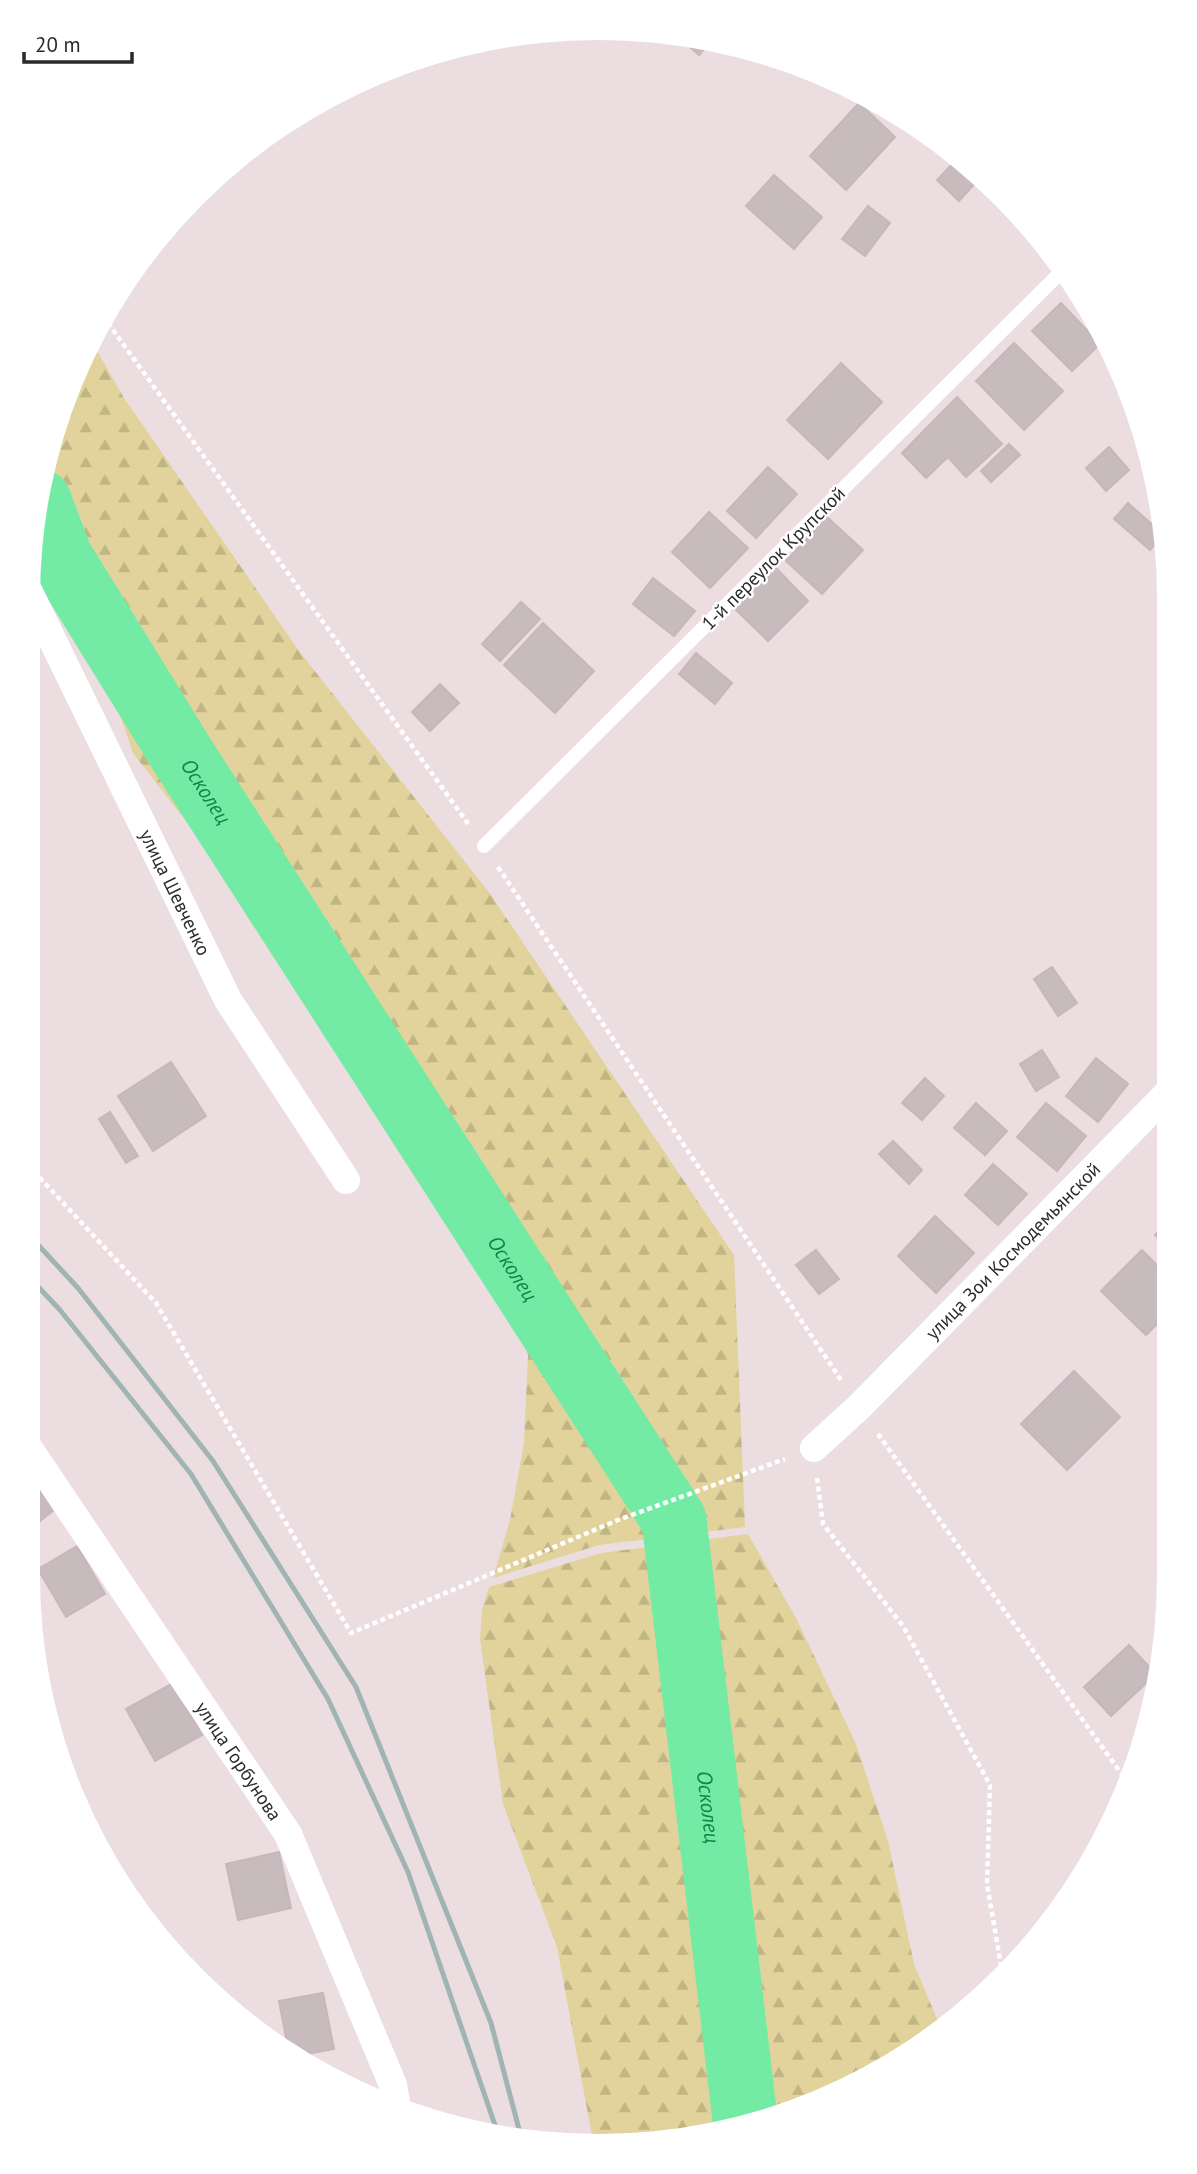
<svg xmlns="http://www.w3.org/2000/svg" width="1197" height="2174" font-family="'PT Sans',sans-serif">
  <defs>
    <pattern id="forest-firs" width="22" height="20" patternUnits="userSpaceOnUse" patternTransform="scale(1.75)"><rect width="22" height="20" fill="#e1d39b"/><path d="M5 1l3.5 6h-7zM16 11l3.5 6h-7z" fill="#c1b586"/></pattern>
  </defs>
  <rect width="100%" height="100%" fill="#ecdde1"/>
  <path fill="url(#forest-firs)" d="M 92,342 L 124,398 L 299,651 L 488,891 L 734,1255 L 745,1527 L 599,1545 L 493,1578 L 510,1520 L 524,1443 L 528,1355 L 514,1295 L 486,1232 L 393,1105 L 306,975 L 133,753 L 96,645 L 58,551 L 37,515 L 48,450 Z
    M 748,1534 L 797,1620 L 856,1744 L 888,1841 L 914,1964 L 940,2026 L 816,2103 L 635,2145 L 593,2141 L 557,1947 L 503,1804 L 480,1639 L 482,1610 L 489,1587 L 601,1553 Z"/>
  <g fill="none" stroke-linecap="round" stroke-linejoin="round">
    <path stroke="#73eba4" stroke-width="65" id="s1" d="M 39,501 L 60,557 L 186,761 L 674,1520 L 745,2119"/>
  </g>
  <path fill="#c7bbbe" stroke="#c7b6ba" stroke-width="2" d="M 690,37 L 710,42 L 699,55 L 685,43 Z
    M 859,103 L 895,137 L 846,190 L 810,156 Z
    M 956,160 L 980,178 L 959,201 L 937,180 Z
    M 774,175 L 822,217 L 794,249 L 746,206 Z
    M 868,206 L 890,223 L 865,256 L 842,239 Z
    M 1061,303 L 1100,344 L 1072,371 L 1032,331 Z
    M 1014,343 L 1063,391 L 1024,430 L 976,381 Z
    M 841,363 L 882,402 L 828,459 L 787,420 Z
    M 957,397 L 1002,444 L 966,477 L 948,457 L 926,478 L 902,453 Z
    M 1009,444 L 1020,455 L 991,482 L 981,471 Z
    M 1109,447 L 1129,470 L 1106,491 L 1086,468 Z
    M 768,467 L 797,494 L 756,538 L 727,511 Z
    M 1128,503 L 1163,534 L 1150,550 L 1114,519 Z
    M 709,512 L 748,548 L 710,588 L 672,552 Z
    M 827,517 L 863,550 L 822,594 L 786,561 Z
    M 774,566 L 808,601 L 768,641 L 733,607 Z
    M 653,578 L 695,611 L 674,636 L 633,604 Z
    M 521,602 L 540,619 L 500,661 L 482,644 Z
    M 543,623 L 594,671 L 555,713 L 504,665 Z
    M 696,653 L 732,683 L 715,704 L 679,674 Z
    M 440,684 L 459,703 L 430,731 L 412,712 Z
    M 1052,967 L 1077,1003 L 1058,1016 L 1034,979 Z
    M 1042,1050 L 1059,1077 L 1036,1091 L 1020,1064 Z
    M 1096,1058 L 1128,1084 L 1098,1122 L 1066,1096 Z
    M 171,1062 L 206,1116 L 153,1151 L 118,1096 Z
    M 925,1078 L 944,1096 L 922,1120 L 902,1103 Z
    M 976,1103 L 1007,1131 L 985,1155 L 954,1128 Z
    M 1046,1103 L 1086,1136 L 1057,1171 L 1017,1137 Z
    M 110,1112 L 138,1156 L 126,1163 L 99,1119 Z
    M 893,1141 L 922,1170 L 909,1184 L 879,1154 Z
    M 993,1164 L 1027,1194 L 998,1225 L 965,1195 Z
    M 935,1216 L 974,1253 L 936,1293 L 898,1256 Z
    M 1166,1224 L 1167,1225 L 1167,1247 L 1155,1235 Z
    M 816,1250 L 839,1279 L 819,1294 L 796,1265 Z
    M 1142,1250 L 1167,1275 L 1167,1314 L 1146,1335 L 1101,1291 Z
    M 1074,1371 L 1120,1417 L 1067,1470 L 1021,1424 Z
    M 35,1483 L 56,1508 L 28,1531 L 28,1489 Z
    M 77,1546 L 105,1594 L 66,1617 L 38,1569 Z
    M 1129,1645 L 1156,1674 L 1111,1716 L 1084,1687 Z
    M 173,1683 L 202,1735 L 155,1761 L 126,1709 Z
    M 279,1852 L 291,1908 L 238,1920 L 226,1864 Z
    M 323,1993 L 334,2049 L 296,2056 L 289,2053 L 279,2001 Z"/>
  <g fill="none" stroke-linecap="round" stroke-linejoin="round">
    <path stroke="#fff" stroke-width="4.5" stroke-dasharray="5 3.5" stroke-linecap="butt" d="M 103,316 L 469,825
      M 498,867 L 841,1380
      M 28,1165 L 156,1303 L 351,1633 L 618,1520 L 785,1459
      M 878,1434 L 1128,1783
      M 817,1478 L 823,1524 L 903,1626 L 990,1785 L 987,1884 L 1002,1971"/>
    <path stroke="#fff" stroke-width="14" d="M 484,846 L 1063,270"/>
    <g stroke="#fff" stroke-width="28">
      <path id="s2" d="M 29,592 L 228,1000 L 346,1180"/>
      <path id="s3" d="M 28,1447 L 288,1834 L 393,2085 L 396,2102"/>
      <path id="s4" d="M 814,1448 L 859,1407 L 1166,1095"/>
    </g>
    <path stroke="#a0b4b4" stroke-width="5" d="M 28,1234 L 78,1288 L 213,1461 L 356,1687 L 491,2023 L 520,2133
      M 28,1276 L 60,1310 L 191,1474 L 328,1699 L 408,1872 L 497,2131"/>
  </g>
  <g text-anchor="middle" stroke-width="5" stroke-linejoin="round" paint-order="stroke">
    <g font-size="19" fill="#2a2a2a" stroke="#fff">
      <text transform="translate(773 558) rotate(-45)" y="7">1-й переулок Крупской</text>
      <text dy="7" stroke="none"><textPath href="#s2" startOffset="334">улица Шевченко</textPath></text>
      <text dy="7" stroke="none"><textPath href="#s4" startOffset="280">улица Зои Космодемьянской</textPath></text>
      <text dy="7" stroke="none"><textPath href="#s3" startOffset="378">улица Горбунова</textPath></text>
    </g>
    <g font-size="21" font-style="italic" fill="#128349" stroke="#fff">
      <text dy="7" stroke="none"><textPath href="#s1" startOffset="336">Осколец</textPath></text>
      <text dy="7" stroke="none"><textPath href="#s1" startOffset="903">Осколец</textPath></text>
      <text dy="7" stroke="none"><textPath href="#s1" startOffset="1491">Осколец</textPath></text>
    </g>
  </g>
  <path d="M0 0H1197V2174H0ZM598 40H599A558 558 0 0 1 1157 598V1576A558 558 0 0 1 599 2134H598A558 558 0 0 1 40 1576V598A558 558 0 0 1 598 40Z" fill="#fff" fill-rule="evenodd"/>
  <path d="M24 52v10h108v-10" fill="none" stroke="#2a2a2a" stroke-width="3.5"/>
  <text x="35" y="52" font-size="21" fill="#2a2a2a" stroke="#ffffff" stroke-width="5" paint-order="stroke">20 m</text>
</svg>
